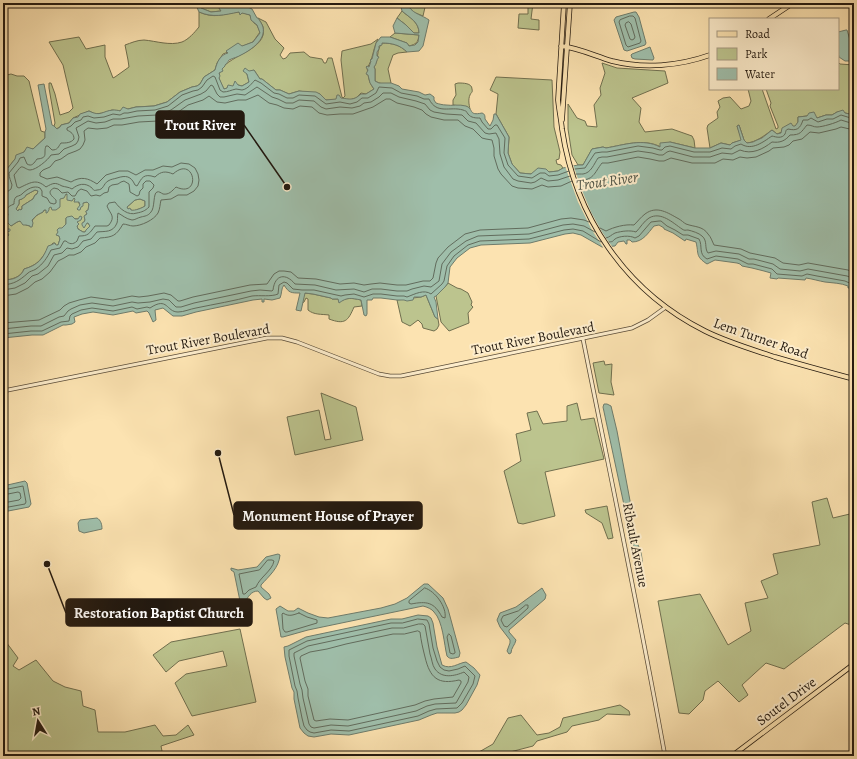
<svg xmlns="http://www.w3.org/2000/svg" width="857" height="759" font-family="Alegreya,serif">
  <rect width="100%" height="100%" fill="#fce3b1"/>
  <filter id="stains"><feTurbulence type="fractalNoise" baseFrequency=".005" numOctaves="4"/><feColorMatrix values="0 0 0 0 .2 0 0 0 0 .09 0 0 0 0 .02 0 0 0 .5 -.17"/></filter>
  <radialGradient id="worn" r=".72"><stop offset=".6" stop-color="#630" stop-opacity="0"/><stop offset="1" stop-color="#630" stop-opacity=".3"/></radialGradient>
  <path fill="#bcc48e" stroke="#706f4f" d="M 199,3 L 246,3 L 247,6 C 239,6 227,2 219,8 L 221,11 L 211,12 L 201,8 Z
    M 410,3 L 426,3 L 423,16 L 413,12 L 409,7 Z
    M 528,3 L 533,3 L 531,19 L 539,20 L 539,30 L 518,28 L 519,14 L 528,14 Z
    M 402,11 C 410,18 419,22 419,33 L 414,33 L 406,25 L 397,18 Z
    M 199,12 C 215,19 222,14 238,12 C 242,12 246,14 250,15 L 254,23 L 257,25 L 260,32 L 253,42 L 223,54 L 217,63 L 215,70 L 204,77 L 200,84 L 197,86 L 192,87 L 180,92 L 167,102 L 154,106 L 136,107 L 120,111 L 112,110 L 103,113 L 95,114 L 89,111 L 73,118 L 69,123 L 61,125 L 60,127 L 56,129 L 54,126 L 55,123 L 49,88 L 49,83 L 51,83 L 55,94 L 60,115 L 69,112 L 73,108 L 63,65 L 49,42 L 79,37 L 86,49 L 105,45 L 105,57 L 113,78 L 115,77 L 129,67 L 128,60 L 125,45 C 131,43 137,40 144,40 C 156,41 170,46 182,42 C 189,39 194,33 199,27 Z
    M 258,18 L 266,22 L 275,39 L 284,48 L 280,55 L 283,59 L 286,58 L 290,53 L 304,52 L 310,57 L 322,59 L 324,63 L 326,63 L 328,58 L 332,58 L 342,97 L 343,98 L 345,96 L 341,60 L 342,51 L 371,44 L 378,39 C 373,48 373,60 367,68 C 369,78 368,81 374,89 L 366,94 L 361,93 L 356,98 L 349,100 L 326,100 L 320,94 L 299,91 L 289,94 L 280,90 L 276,90 L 262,79 L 260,79 L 254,70 L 247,74 L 249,82 L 242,86 L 238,85 L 224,89 C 222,85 218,79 219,74 C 224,55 269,51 263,27 C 262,24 260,21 258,18 Z
    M 395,33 L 419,35 C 418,43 416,44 409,46 L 407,43 L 390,37 Z
    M 382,43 C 392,43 400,45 407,52 L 398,53 L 393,55 L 388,69 L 391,83 C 386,85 380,84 375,81 L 375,69 L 374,67 C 379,60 376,50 382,43 Z
    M 838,62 L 840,64 L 854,65 L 854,115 L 845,113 L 837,112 L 832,115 L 826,115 L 817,118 L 807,116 L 798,117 L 798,122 L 796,126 L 777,134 L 772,130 C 764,136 756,142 747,143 L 744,140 L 739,125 L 737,126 L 742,140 L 732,143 L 730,145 L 721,143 L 710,148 L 707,128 L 708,125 L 718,118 L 717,112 L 720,107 L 718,101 L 723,98 L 730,97 L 741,109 L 749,106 L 751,101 L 748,89 L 762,89 L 776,129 L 778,128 L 778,126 L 770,106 L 771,103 L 766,89 L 838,89 Z
    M 602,63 L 617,68 L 665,71 L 668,83 L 632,98 L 641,108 L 639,122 L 645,132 L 672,129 L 692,136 L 694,140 L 695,148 L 670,142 L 661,147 C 643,138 624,145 606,148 L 603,147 L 592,149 L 583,165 L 578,165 L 572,155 L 568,129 L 568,104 L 577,118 L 585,121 L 587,126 L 597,127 L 594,105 L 601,95 L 600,88 L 605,73 Z
    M 11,74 L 17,76 L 24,76 L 29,81 L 41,131 L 44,132 L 45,132 L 45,138 L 33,149 L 27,148 L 24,152 L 15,159 L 3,174 L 3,76 Z
    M 496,77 L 552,80 L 554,127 L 560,152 L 559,159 L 556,160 L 557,164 L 561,165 L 563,168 L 558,171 L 531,174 L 520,173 L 512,164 L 508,153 L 509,137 L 496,114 L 498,94 L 490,90 Z
    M 458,83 C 463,83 472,83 472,89 C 473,93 471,92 470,95 C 468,99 469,105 470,109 L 468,107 L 453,105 L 453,100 L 456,95 L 455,84 Z
    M 35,190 L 38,191 L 37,194 L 35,195 L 33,199 L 22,206 L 22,209 L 18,211 L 16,209 L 19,204 L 19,200 L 22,199 L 26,195 Z
    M 65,194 C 73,196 78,200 81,207 L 83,203 L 87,202 L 89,204 L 88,211 L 86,211 L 86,212 L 87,213 L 85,216 L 85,220 L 84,222 L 88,223 L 90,226 L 85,232 L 83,232 L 78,229 L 77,226 L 78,223 L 77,222 L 79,220 L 78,219 L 66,218 L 66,224 L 58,232 L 60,239 L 58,245 L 56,246 L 55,243 L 53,243 C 42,255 42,264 24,269 C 21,278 11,279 3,281 L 3,251 L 4,251 L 6,247 L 3,246 C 3,240 3,235 8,231 L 5,228 L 5,226 L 8,223 L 11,226 L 17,222 L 20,221 L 26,225 L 30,226 C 32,219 36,215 43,212 L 44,210 L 46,210 Z
    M 140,199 L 145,201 L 145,206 C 141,209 137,209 134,211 L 128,209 L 127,207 L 135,200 Z
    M 448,283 L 457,288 L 461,289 L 468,293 L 472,302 L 471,305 L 473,307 L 468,313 L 469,323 L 449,331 L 441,322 L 436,296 L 445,287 Z
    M 304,293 L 313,294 L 331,298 L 332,299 L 339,299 L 339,302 C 347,297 352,298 361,300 L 362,306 L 354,307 C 348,321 345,325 329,319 L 329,315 C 321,314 314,315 308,310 L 308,299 L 306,298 L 304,302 L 302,303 Z
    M 426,295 L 435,317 L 438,319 L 439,325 L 437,329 L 434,331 L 423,328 L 422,324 L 418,320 L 410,326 L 402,322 L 397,300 L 421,297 Z
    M 604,361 L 605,365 L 612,364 L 611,382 L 614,395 L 599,393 L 593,363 Z
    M 321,393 L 356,407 L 363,440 L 295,455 L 287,417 L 319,410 L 325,440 L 331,439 Z
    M 577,403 L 581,420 L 594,418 L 604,459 L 545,472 L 555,516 L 523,524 L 518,523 L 504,471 L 521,461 L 516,434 L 531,430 L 527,413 L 537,411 L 543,424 L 567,421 L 567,406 Z
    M 827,498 L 833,518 L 854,513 L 854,626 L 845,623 L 784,669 L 766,663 L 742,685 L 748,695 L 739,702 L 718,681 L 705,691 L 703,700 L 689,714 L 679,713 L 658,601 L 700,594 L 728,645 L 751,631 L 745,603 L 768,598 L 761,581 L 778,574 L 773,554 L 820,545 L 812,502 Z
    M 607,506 L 613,538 L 608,539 L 602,523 L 586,513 L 585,510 Z
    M 3,628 L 6,642 L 18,658 L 13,666 L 19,670 L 36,660 L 53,681 L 65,687 L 81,691 L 83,706 L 95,710 L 98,732 L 125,732 L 155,725 L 163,736 L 176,735 L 188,725 L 194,735 L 161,746 L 163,756 L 111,756 L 107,752 L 73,756 L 36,756 L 33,753 L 21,756 L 3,756 Z
    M 240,629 L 256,702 L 192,716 L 175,683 L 186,674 L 227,666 L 223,651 L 179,661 L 166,672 L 153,655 L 171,642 Z
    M 620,705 L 629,711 L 630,715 L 607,714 L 599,720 L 572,726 L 567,732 L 537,741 L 533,746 L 495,756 L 472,756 L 493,744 L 508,718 L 521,715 L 537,735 L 549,733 L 560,727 L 563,718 Z"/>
  <path fill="#9fbeaa" stroke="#6e7c6c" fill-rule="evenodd" d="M 195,3 L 199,3 L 201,8 L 211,12 L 221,11 L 219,8 L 221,6 L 227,6 L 228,3 L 230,5 C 236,4 241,5 247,6 L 248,7 L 252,9 L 257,18 L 258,18 C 260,21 262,24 263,27 C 266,40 251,50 241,55 C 238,57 233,58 229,60 C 228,62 227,63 225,65 L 225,66 L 222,69 L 223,71 L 219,73 L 220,76 L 219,78 L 224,89 L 227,88 L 228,85 L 233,86 L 235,81 L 238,85 L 242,86 L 249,82 L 247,74 L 243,71 L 245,68 L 249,71 L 254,70 L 260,79 L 262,79 L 276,90 L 280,90 L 289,94 L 299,91 L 316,92 L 320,94 L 326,100 L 336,99 L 337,95 L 339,95 L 341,98 C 350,99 353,101 361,94 L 366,94 L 374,89 L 370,83 L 368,75 L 366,74 L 368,70 L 366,67 L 367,66 L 369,67 L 371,61 L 370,60 L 372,59 L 376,43 L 381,37 L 390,37 L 407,43 L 409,46 L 415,45 L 418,42 L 419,35 L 395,33 L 393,26 L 397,18 L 406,25 L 414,33 L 419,33 C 419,22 410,18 402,11 L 400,3 L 410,3 L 409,7 C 414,14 422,15 429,20 L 423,46 L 419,51 L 407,52 C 400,45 392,43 382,43 L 382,45 L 379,46 L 379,49 L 377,52 L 377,56 L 379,57 C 376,60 377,64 374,67 L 375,69 L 375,81 L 379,83 L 391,83 L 399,86 L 402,89 L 419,92 L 425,95 L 430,94 L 434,97 L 434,100 L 436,103 C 439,104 443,105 446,105 C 452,106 459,104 466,106 C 474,109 468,116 482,113 C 485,114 485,116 485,119 L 490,126 L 493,120 L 494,114 L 496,114 L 509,137 L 508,153 L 512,164 L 520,173 L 531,174 L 538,168 L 546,169 L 549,172 L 558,171 L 563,168 L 578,165 L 583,165 L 592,149 L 603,147 L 606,148 C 624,145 643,138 660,147 L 660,143 L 670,142 L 695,148 L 710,148 L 721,143 L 730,145 L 732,143 L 741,140 L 737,126 L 739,125 L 744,140 L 747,143 L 753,142 L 757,140 L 762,138 L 772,130 L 777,134 L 781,133 L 782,128 L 791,123 L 793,126 L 795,126 L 798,122 L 798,117 L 807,116 L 809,113 L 814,112 L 817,118 L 826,115 L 832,115 L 837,112 L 843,110 L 845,113 L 854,115 L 854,293 L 851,292 L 852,288 L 848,288 L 848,286 C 841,283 833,283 825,282 C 819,281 813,279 806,278 L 805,280 L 778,278 L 777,279 L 770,278 L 771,273 L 764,271 L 752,268 L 742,266 L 740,264 L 737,263 L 715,260 L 707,264 C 695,256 699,254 696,242 L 686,239 L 685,241 L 673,233 L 664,229 L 664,228 L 659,225 L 654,226 C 648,233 643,242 632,242 L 630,240 L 627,240 L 627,244 L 626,244 L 624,241 L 618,242 L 615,246 L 602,247 L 581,235 L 573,233 L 565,234 L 530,243 L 481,245 L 470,248 L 457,258 L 450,267 L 448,283 L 445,287 L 436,296 L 434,297 L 436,302 L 438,319 L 435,317 L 426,295 L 421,297 L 414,297 L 413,300 L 407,301 L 404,300 L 397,300 L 381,298 L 373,298 L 372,300 L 367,300 L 367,314 L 366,316 L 364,315 L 361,300 C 351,298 347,297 339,303 L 338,299 L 332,299 L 331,298 L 313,294 L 305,293 L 301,311 L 296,310 L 300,293 C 291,293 289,293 284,285 C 281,288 282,294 280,298 L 272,300 L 264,299 L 264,302 L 262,302 L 262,299 L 253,300 L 196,312 L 182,316 L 173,316 L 163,308 L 155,310 L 156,320 L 153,322 L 149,313 L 147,311 L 136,313 L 133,311 L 113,315 L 93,312 L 82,314 L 74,317 L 75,322 L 72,324 L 66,325 L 63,325 L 43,335 L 32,335 L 3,338 L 3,281 L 6,281 L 6,279 C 12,281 22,276 24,269 C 38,265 43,259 48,246 L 51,245 L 55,243 L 56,245 L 58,245 L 60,239 L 59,236 L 56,235 L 58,232 L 57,230 L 59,228 L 62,228 L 66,224 L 66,218 L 67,217 L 72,216 L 75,219 L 78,219 L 80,216 L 82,217 L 81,220 L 77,222 L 79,224 L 77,226 L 78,229 L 83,232 L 85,232 L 86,230 L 90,226 L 88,223 L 87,223 L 84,228 L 82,225 L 82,223 L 84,222 L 85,220 L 84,216 L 87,214 L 86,212 L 86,211 L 88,210 L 89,204 L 87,202 L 83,203 L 83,206 L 81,207 L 80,210 L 78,210 L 77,209 L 80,205 L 79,202 L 74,202 L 75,199 L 74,198 L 72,201 L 67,200 L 67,194 L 66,194 L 64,198 L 60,199 L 60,207 L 56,210 L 52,210 L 51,207 L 49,208 L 49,210 L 47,213 L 46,213 L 46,210 L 44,210 L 43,212 L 37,215 L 32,220 L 33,223 L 32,227 L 30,227 L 30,226 L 26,225 L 23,225 L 20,221 L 17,222 L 11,226 L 8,223 L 5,226 L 5,228 L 8,229 L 10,229 L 10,231 L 7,232 L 9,235 L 6,238 L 3,237 L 4,189 L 3,188 L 3,174 L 15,159 L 16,155 L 24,152 L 27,147 L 33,149 L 45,138 L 45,132 L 46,129 L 38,85 L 44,84 L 52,125 L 54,126 L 57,129 L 60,127 L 61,125 L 69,123 L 73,118 L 78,117 L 80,114 L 89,111 C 101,117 102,111 113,110 C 115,110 118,110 120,111 L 123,107 L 128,109 L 136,107 L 154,106 L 167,102 L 180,92 L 192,87 L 197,86 L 200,84 L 204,77 L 215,70 C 217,62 220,55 228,53 L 226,51 L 238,43 L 242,46 L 253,42 L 260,33 L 257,25 L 251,20 L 250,15 L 242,13 L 240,15 L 239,12 C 224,15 213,18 199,12 ZM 35,190 L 38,191 L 37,194 L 35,195 L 33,199 L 22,206 L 22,209 L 21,210 L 19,209 L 18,211 L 16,209 L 19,204 L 19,200 L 22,199 L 25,197 L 26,195 ZM 140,199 L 145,201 L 145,206 C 142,208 135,211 131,210 L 130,208 L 128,209 L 127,207 L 135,200 Z
    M 634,12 L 636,12 L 639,17 L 646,43 L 645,45 L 627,51 L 624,50 L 614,20 L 616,17 Z
    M 846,30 L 847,30 L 854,53 L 854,57 L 851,57 L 851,61 L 845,61 L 839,57 L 838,52 L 838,32 Z
    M 650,47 L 654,58 L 653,60 L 635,59 L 632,58 L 631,55 L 632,54 Z
    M 604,404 L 607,404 L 611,406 L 617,431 L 631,506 L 630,509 L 626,509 L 624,505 L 603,407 Z
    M 25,481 L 27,483 L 31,504 L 29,507 L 3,512 L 3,486 Z
    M 97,518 C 101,520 102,525 102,529 L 84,533 L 79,531 L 78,523 L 80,520 Z
    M 634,542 L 636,542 C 641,548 644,562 641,570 C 635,566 631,549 634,542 Z
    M 278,554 L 280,555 C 279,568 269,576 261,585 L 261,587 L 269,594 L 271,598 L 267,600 L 264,598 L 258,591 C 251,591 248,597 245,602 L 242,603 L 240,601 L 234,572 L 231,570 L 231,568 L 238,570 L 257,567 L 266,557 Z
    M 424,584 L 428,584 L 443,598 L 448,609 L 460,653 L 459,657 C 454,658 450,660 447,656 C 444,644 443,621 434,612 C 432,609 427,607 423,606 L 308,630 L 283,637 L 281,637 L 276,609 L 280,606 L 288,611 L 294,611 L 298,608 L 308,613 L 319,617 L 328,618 L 381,608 L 395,604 L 407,598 Z
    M 542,588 L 546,595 L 545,599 L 509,630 L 509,632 L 516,640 C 515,645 511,648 511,653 L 509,654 L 507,651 L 510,643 L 510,640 L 500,627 L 497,620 L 500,613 L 516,607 Z
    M 418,615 L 428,616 L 431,618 L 433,623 L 437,647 L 442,665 C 451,670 458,663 466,662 L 474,668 L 480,675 L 477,685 L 466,705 L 462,710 L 459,712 L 455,713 L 437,713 L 431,715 L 419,720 L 349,735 L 331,734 L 314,737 L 308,736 L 304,733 L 300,728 L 294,699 L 294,692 L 292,688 L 285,657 L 284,647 L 288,646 L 306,637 L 391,619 L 402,619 Z"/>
  <path fill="#fce3b1" d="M 573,164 L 581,188 L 591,212 L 602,232 L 613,248 L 604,249 L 592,230 L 578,202 L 565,166 Z"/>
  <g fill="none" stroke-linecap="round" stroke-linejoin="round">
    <path stroke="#626c5d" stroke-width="1" d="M 630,16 L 633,16 L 635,18 L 641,41 L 640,43 L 628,47 L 626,45 L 619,22 L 620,20 Z
      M 629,22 L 631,24 L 635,37 L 634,39 L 632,40 L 630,39 L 625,25 L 626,23 Z
      M 575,169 L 585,168 L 595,153 L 602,152 L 607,152 L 638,146 L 653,148 L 660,150 L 662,150 L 665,147 L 670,146 L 694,152 L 710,152 L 722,148 L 731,149 L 735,146 L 741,144 C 752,151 763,142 772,136 C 776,137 782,139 785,134 C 787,129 784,132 788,129 C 797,131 800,129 803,120 L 808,120 L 811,118 L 818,122 L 827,119 L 833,119 L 841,115 L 854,119
      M 576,174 C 579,174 581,174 583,174 C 591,173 594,164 598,158 L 602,157 L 607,157 L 638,151 L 652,153 L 659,155 L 663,155 L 667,152 L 670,151 L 693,157 L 710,157 L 722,153 L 732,154 L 740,150 C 752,155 763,149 772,142 C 780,143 785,141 790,135 C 801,135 801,132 807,125 C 812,125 813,127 817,127 C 822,127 836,123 841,120 L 854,124
      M 578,180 C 594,181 594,173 602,163 L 608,163 L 638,157 L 650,159 L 659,161 L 664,161 L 671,158 L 692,163 L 715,163 L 723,159 L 733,160 L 740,157 L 747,158 L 756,157 L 769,151 L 773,148 L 784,147 L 789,145 L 793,141 L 802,139 L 810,132 L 819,133 L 836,129 L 841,127 L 854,130
      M 3,192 L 7,192 L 11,189 L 12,185 C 11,181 9,178 9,173 L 18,162 L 20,158 L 24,157 L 27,164 C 32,167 34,163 37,159 C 49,158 43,153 46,146 L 48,146 L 52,150 C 58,150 58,147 61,143 C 66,143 71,143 74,139 C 74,134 71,132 67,130 L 67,128 L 71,126 L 75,122 L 81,120 L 83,117 L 88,116 L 94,118 L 104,117 L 113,114 L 120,115 L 124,113 L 128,113 L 137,111 L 155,110 L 168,106 L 182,95 L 193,91 L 198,90 L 202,87 L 207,80 L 213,76 L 215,77 L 220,90 L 223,92 C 228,92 231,90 236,89 C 238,89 240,90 242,90 C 248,89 252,83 255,80 L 261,83 L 274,93 L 279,94 L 287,98 L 293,98 L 299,95 L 315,96 L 326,104 L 340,102 L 350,104 L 357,102 L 362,98 L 368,98 L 376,93 L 379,87 L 392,88 L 401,93 L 417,96 L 424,99 L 429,99 C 437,115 450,106 463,110 C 468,112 465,110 468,114 C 471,118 476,118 480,118 L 482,122 L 488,129 L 491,129 L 495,125 L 497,125 L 505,138 L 504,153 L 508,165 L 518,176 L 532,178 L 540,173 L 545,173 L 549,176 L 558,175 L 569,171
      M 3,222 L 8,215 C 6,208 7,207 14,204 C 14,202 14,199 16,197 C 17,196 20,196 22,194 C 27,189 34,185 40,188 L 42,191 L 42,196 L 47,198 L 50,203 L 54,204 L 56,203 L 56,200 C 52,196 46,192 54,188 L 58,189 L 62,193 L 68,192 L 72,196 L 75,196 L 78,191 L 81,189 L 87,191 L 91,196 L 96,195 L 100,196 L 104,193 L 108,192 L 109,187 L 112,185 L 118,184 L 121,182 L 124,181 L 129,184 L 130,192 L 137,196 L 139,195 L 140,191 L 143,188 L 143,184 L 146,181 L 150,181 L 154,185 L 153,188 L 149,192 L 149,207 C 145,211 142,212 137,213 C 128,216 120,209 115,202 L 109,203 L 107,206 C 110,214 116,216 109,225 L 107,226 L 95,226 C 89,234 88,236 79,236 L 77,241 C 73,245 69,244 66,241 L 64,241 L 60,248 L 51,250 C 47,258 43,264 36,269 C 33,271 30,271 28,273 C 19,281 14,284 3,285
      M 600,228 L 606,231 C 614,227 625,224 634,225 C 638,221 641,217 645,214 C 657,205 668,213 679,219 C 681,220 684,223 686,224 C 694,227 703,226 708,234 C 711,237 712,241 714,245 L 741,249 L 750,253 L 775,258 L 783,263 L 799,265 L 808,263 L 848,270 L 854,273
      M 606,238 C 610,237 611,235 615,233 C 622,231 630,230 636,232 C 640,228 644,221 649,218 C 661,211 673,223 682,229 C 685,231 685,230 688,230 C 692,231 699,233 702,236 C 708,241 704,248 708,253 L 716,251 L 739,254 L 749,259 L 754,259 L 773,264 L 780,269 L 800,271 L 808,269 L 847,276 L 854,279
      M 609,242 C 615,241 610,243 615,239 C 619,236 630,235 635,238 L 639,236 L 651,222 L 659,221 L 661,221 L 667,226 L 675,230 L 683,235 L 688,235 L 699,239 C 703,246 698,254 707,259 L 716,256 L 738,259 L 748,264 L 753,264 L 772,269 L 777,274 L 802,276 L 807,274 L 817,276 L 845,281 L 854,285
      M 3,290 L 15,288 L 25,283 L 32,276 L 38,274 L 48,266 L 54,255 L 62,253 L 67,248 L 72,249 L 78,247 L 83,241 L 91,239 L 97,232 C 105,231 113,233 117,223 C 118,220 117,217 118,213 C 122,215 126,219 132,220 C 135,220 137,218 141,217 C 145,216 148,216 151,212 C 155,208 153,193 157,192 C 159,191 161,193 163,194 C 169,195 172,191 176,187 C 202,199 195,154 173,174 C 166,171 161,171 155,177 C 143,173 142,178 137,186 L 135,185 C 131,176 126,175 117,178 C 114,179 111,179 108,181 C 103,184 104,190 97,190 C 93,191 94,190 92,188 C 85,182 78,184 72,189 C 69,187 65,187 62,186 C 55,182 53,183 46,187 C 36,178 30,183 19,188 L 17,187 L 14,175 C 16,173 19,168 21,167 C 23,166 27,170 30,170 C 36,170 48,160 51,155 L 59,154 L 64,149 L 72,146 L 76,144 L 78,141 L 79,137 L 76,128 L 88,121 L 96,123 L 105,122 L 113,119 L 121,119 L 138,116 L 157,115 L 171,110 L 185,100 L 201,94 L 206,91 L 211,85 L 213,86 L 217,94 L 220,97 L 224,97 L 237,94 L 245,95 L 257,87 L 272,97 L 278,99 L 286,103 L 293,103 L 299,100 L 314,101 L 321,107 L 326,109 L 340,107 L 352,108 L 360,106 L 364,103 L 371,102 L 379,97 L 383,93 L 391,93 L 399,97 L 416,101 L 425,104 L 430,110 L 434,112 L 446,114 L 462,115 L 468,121 L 476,123 L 485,133 L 489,134 L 496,133 L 499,139 L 500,154 L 504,167 L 513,179 L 518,181 L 531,183 L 535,182 L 541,178 L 548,181 L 558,180 L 570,176
      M 3,296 L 16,294 L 28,288 L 35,282 L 42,279 L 50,272 L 58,261 L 64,258 L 69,255 L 74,255 L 81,252 L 86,247 L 95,243 L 100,238 C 113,237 116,236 123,224 C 126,224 130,226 133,226 C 141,226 154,220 158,213 C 160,209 160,204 161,200 L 171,199 L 178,195 L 187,195 L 194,191 L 198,186 L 199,180 L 198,174 L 195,168 L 189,164 L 181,163 L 172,167 L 163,166 L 153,170 L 145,170 L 136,175 L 128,171 L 119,171 L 106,175 L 97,184 C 88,178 81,176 71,182 L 57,177 L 47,179 L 40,176 L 40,173 L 43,170 L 50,167 L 55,161 L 61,159 L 68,154 L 76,151 L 80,149 L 83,145 L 85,140 L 84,131 L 88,128 L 97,129 L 107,128 L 114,125 L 122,125 L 139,122 L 158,121 L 174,115 L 188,105 L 203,100 L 209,96 L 217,102 L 225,103 L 238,100 L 246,100 L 258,95 L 269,103 L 277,105 L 284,108 L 293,109 L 300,106 L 312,107 L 319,113 L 327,115 L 340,114 L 353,114 L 373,107 L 386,99 L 390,99 L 397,103 L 414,107 L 422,110 L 426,114 L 431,117 L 444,120 L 458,120 L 465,126 L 473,129 L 482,138 L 486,139 L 492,140 L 494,148 L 494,156 L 498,169 L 501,174 L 512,186 L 518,188 L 532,189 L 542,185 L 548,187 L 561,186 L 572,181
      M 3,323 L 39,320 L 60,310 L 64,306 L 69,303 L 79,300 L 91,297 L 113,300 L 132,296 L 139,297 L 148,296 L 164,293 L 171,295 L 178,301 L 180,301 L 193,297 L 250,285 L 267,284 L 274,274 L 279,271 L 284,271 L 291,272 L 298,278 L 316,279 L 340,284 L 354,283 L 364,285 L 371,284 L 380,283 L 397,285 L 406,285 L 423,281 L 430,281 L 433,278 L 436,263 L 438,258 L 448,247 L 465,234 L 480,230 L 528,228 L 561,219 L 571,218 L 584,220 L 589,222
      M 3,329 L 31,326 L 41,326 L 59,317 L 64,316 L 68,311 L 71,309 L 80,305 L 92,303 L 113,306 L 132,302 L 138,303 L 150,302 L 163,299 L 169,300 L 176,307 L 181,307 L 194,303 L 251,291 L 260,290 L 272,291 L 273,290 C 275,274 286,273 295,284 L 315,285 L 336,290 L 354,289 L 364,292 L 372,289 L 381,289 L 397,291 L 407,291 L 412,289 L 424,286 L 431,287 L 439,281 L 442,264 L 451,252 L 466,241 L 478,236 L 529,234 L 563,225 L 573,224 L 584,226 L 595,232
      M 3,334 L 31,331 L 42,331 L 61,322 L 69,321 L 70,316 L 72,314 L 81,310 L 92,308 L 113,311 L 132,307 L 137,309 L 147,307 L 150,308 C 168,296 166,312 178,312 C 184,312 190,309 196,308 C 215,304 234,301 252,296 C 260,295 271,297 278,294 L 279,285 L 284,282 L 287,283 L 293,289 L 302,290 L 314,290 L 341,296 L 345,295 L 354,294 L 364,297 L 373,294 L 381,294 L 397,296 L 404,296 L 407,297 C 415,294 424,289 431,294 L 442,284 L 444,281 L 447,266 L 454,256 L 468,245 L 480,241 L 529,239 L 564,230 L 573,229 L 583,231 L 601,242
      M 3,490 L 23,486 L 26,502 L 25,504 L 3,508
      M 3,495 L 18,492 L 20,493 L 21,498 L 19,500 L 3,503
      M 268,560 L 272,560 L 274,561 C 272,571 260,577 256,587 L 249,590 L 245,594 L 243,594 L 239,574 L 259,570 Z
      M 425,588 C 435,591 447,607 445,618 L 442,617 C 434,602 427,601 411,604 L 409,603 L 409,601 Z
      M 526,605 L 528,605 L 528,608 L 507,627 L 504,626 L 501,620 L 503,616 L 518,611 Z
      M 299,613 L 307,617 L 317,620 L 317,623 L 287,632 L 285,632 L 283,629 L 282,614 L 283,613 C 289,617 293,615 299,613 Z
      M 418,619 L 427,620 L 429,624 L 433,648 L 437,661 L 440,667 L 444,670 L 449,671 L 458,669 L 465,666 L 475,676 L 473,684 L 462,703 L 457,708 L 436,709 L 429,711 L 418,716 L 349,731 L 331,730 L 314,733 L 310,732 L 307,730 L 304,726 L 302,718 L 298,698 L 297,691 L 295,686 L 289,656 L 289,650 L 307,641 L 391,623 L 402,623 Z
      M 419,624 L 423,624 L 425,626 C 427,635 428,645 430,654 C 432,659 432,665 435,669 C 442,679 455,676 464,672 L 469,677 L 468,682 L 456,703 L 435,704 L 427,706 L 416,711 L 348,726 L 331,725 L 314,728 L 311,727 L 309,724 L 303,698 L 302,690 L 300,684 L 294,656 L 294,653 L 308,646 L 392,628 L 403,628 Z
      M 418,631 L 420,632 C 421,641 423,649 425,657 C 430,678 438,685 459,680 L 461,681 L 461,683 L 453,697 L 434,699 L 425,701 L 415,705 L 348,720 L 330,719 L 316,721 L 314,720 L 308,696 L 308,689 L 305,681 L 300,658 L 301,656 L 310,652 L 327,649 L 346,644 L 393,634 L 404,634 Z
      M 449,634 L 451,636 L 455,652 L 455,653 L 453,654 L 450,653 L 447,637 L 448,635 Z"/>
    <defs>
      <path id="minor" d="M 583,339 C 611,478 640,617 665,756
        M 3,391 L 267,338 L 282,338 L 297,342 L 379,374 L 390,376 L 401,376 L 632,328 L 648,320 L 666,307"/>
      <path id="major" d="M 564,3 L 558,100 C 559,110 561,119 562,129 C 575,216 625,291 705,331 C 727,342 751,349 775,357 C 802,365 828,372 854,379
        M 769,19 L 793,3
        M 561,46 C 579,48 595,56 612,61 C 644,69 679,66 710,55
        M 562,120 L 570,3
        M 732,756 L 854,664"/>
    </defs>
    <use href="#minor" stroke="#5a4c38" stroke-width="4.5"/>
    <use href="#major" stroke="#241a10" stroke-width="5.5"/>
    <use href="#minor" stroke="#fdedcc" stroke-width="3"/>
    <use href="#major" stroke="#fce3b1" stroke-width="4"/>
  </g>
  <g text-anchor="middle" stroke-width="4" stroke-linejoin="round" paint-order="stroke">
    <g font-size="14" fill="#241a10" stroke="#fdedcc">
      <text transform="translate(533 338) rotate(-11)" y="5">Trout River Boulevard</text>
      <text transform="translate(761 338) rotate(19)" y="5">Lem Turner Road</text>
      <text transform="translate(208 339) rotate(-10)" y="5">Trout River Boulevard</text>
      <text transform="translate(636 545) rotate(79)" y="5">Ribault Avenue</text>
      <text transform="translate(786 701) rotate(-37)" y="5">Soutel Drive</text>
    </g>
    <g font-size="15" font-style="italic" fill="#4f5346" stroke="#fdedcc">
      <text transform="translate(607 181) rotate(-8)" y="5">Trout River</text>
    </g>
  </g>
  <path fill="none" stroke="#241a10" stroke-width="1.5" d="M287 187L244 125M218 453L234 515M47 564L66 613"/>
  <g fill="#241a10" stroke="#fdedcc" stroke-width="1.5">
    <circle cx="287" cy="187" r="4"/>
    <circle cx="218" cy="453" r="4"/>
    <circle cx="47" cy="564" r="4"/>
  </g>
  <g fill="#241a10" stroke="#241a10" stroke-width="1.5">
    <rect x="156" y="111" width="88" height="27" rx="4"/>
    <rect x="234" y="502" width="188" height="27" rx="4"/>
    <rect x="66" y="599" width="186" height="27" rx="4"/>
  </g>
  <g font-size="15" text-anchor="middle" font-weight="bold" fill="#fff">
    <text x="200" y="130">Trout River</text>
    <text x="328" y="521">Monument House of Prayer</text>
    <text x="159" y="618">Restoration Baptist Church</text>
  </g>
  <rect width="857" height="759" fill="none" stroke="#fce3b1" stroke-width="16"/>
  <rect x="4" y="4" width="849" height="751" fill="none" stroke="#241a10" stroke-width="2"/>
  <rect x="8" y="8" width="841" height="743" fill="none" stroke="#241a10"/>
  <rect x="709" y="18" width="130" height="72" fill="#fdedcc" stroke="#a69981"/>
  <rect x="717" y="31" width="20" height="6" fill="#fce3b1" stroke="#a69981"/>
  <text x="745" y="38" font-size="12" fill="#241a10">Road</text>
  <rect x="717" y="48" width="20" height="12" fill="#bcc48e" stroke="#a69981"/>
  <text x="745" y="58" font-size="12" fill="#241a10">Park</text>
  <rect x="717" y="68" width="20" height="12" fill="#9fbeaa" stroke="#a69981"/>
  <text x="745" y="78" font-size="12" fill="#241a10">Water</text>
  <g transform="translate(38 721) rotate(349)" stroke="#fdedcc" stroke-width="3" paint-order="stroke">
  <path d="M0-3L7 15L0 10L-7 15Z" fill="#241a10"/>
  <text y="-6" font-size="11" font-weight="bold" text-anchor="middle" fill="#241a10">N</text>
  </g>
  <rect width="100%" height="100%" filter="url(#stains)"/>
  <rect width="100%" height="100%" fill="url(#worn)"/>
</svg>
